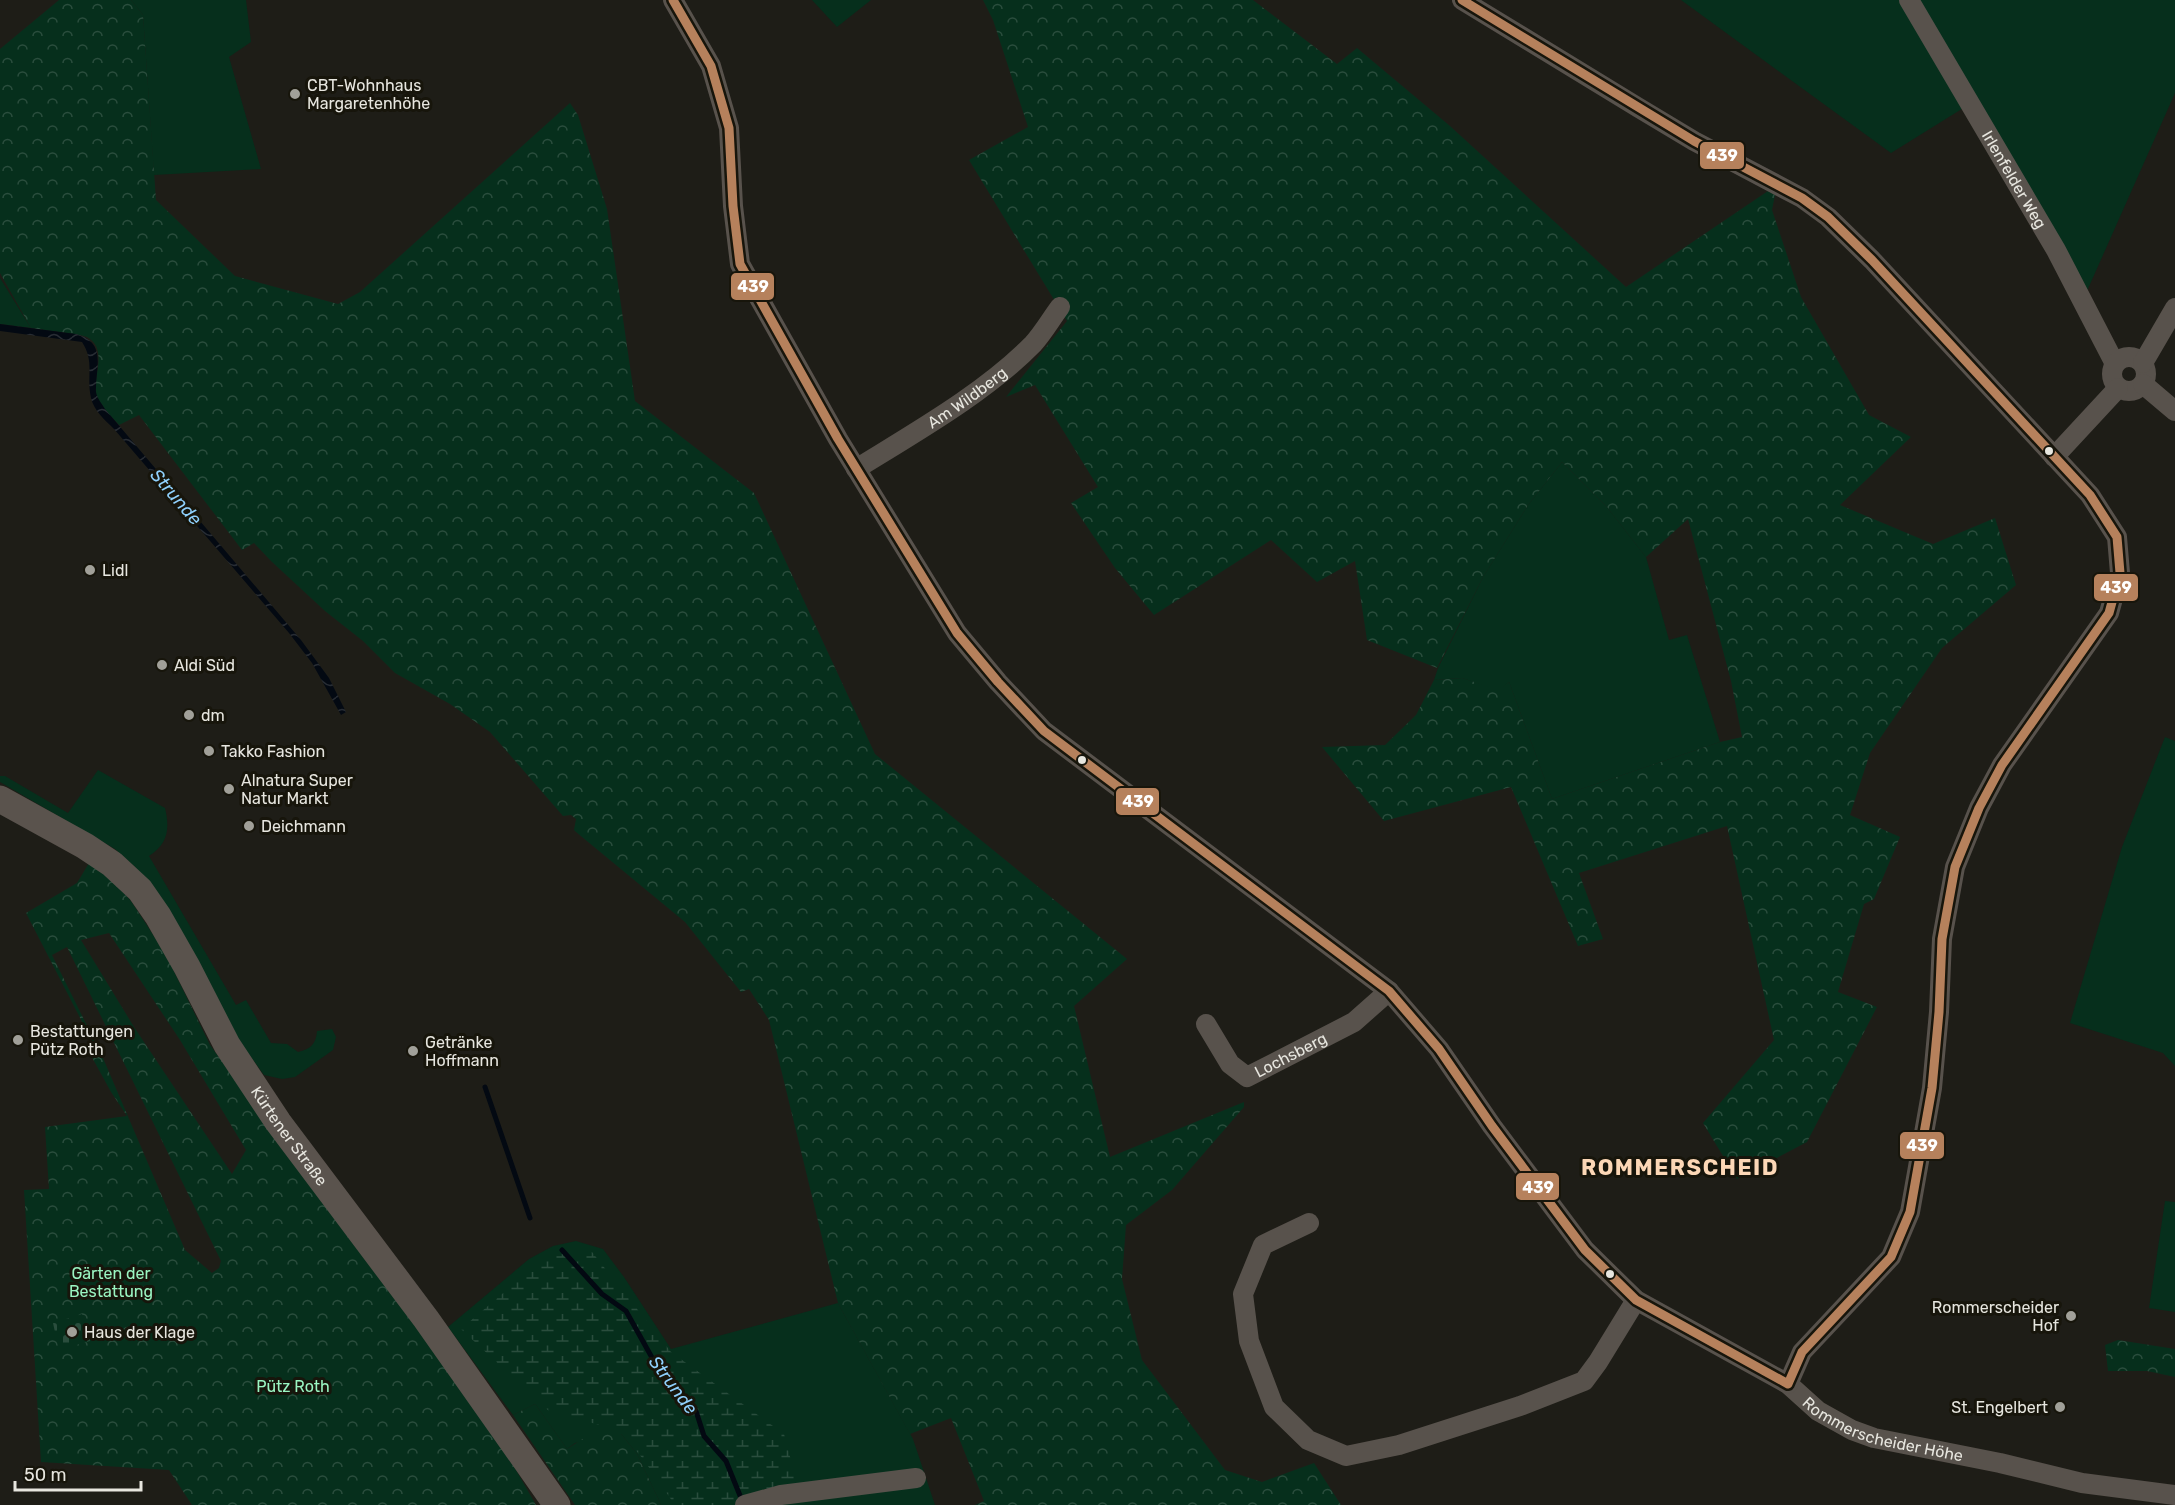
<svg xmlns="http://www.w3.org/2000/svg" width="2175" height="1505" font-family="Rubik,sans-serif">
  <defs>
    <pattern id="forest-crowns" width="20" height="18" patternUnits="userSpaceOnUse" patternTransform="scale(1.5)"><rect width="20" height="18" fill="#062f1c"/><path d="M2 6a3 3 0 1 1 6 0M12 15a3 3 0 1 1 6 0" fill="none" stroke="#2a4d3d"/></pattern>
    <pattern id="wetland-marsh" width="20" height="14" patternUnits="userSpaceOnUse" patternTransform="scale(1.5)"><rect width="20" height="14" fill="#062f1c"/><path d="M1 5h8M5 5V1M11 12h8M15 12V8" fill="none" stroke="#2a4d3d"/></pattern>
    <pattern id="cemetery-stones" width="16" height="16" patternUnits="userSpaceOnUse" patternTransform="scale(1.5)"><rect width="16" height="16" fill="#062f1c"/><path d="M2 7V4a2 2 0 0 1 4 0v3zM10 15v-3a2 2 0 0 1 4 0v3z" fill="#2a4d3d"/></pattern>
    <pattern id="water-waves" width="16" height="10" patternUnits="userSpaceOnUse" patternTransform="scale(1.5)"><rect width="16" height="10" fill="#030912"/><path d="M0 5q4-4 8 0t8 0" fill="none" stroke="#282d34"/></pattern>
  </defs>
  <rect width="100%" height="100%" fill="#1e1d17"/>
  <path fill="#062f1c" d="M 131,0 L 246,0 L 251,42 L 229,57 L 261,169 L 154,175 L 143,15 Z
    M 812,0 L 871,0 L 837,27 Z
    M 1681,0 L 1902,0 L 1965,107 L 1891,153 Z
    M 1918,0 L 2175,0 L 2175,93 L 2087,291 Z
    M 0,278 L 31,328 L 0,324 Z
    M 1562,462 L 1607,507 L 1646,557 L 1669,640 L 1687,635 L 1720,742 L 1552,799 L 1509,682 L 1499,691 L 1462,678 L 1434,680 L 1438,668 L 1483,577 L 1528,505 Z
    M 2165,737 L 2175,741 L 2175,1066 L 2163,1053 L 2070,1023 L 2122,847 Z
    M 98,770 L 165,808 C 170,829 168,844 149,856 L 236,1005 L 246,1000 L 271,1043 L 287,1044 L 298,1052 C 311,1049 316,1044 317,1031 L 332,1029 L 336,1037 L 333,1050 L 295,1077 L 282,1079 L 264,1075 L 232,1031 L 135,867 L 115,849 L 0,782 L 0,776 L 5,776 L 68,813 Z
    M 2165,1201 L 2175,1202 L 2175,1312 L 2149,1308 Z
    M 576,1241 L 603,1249 L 624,1277 L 671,1349 L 838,1303 L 913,1439 L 935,1505 L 661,1505 L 637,1454 L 621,1434 L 575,1443 L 567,1449 L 535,1404 L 513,1415 L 448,1327 L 529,1259 L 553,1246 Z"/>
  <path fill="url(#forest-crowns)" fill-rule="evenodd" d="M 59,0 L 131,0 L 143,15 L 156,200 L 235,276 L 338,304 L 360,292 L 570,103 L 578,115 L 607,209 L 635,401 L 754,493 L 875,754 L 1127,959 L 1074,1006 L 1110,1157 L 1244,1102 L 1244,1107 L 1172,1190 L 1126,1225 L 1122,1279 L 1142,1360 L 1225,1470 L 1262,1482 L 1314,1463 L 1341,1505 L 975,1505 L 984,1501 L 951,1418 L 910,1434 L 838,1303 L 769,1020 L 749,989 L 741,992 L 685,922 L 576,832 L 574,830 L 576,819 L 571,815 L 563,816 L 490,732 L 450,704 L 395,673 L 363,641 L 325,611 L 271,561 L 254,543 L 242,550 L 139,415 L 119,425 C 112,417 99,406 96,395 C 92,378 109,349 87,337 C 80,334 42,330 31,328 L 0,273 L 0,49 Z
    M 983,0 L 1253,0 L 1337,64 L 1357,48 L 1450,126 L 1626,287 L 1768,191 L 1775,195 L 1772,210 L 1801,297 L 1869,415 L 1911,437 L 1840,505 L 1933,544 L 1995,518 L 2016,585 L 1942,648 L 1870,753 L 1850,815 L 1900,837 L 1874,899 L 1864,904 L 1838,992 L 1877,1007 L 1807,1142 L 1737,1179 L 1703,1123 L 1774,1040 L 1727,826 L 1579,873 L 1603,939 L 1578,946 L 1511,787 L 1384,821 L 1322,747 L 1385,745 L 1416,715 L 1434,680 L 1462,678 L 1499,690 L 1509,682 L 1552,799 L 1720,742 L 1742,737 L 1731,681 L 1688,519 L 1646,557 L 1607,507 L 1562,462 L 1528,505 L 1483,577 L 1437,668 L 1367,640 L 1355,561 L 1317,582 L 1271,540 L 1154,615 L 1115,568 L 1071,503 L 1098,487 L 1035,385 L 1006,397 L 1067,321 L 969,160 L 1028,127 L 993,20 Z
    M 89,863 L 114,882 L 131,901 L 165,953 L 210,1045 L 496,1435 L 536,1505 L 192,1505 L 169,1470 L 41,1462 L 24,1190 L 49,1189 L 45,1127 L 127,1116 L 111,1092 L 88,1050 L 93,1043 L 26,913 L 77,883 ZM 109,933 L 180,1040 L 246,1150 L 232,1174 L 134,1027 L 81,940 ZM 67,947 L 221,1261 L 219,1268 L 212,1273 L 185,1250 L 103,1058 L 52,955 Z
    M 2118,1340 L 2175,1349 L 2175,1377 L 2147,1371 L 2108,1371 L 2105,1345 Z
    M 535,1404 L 567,1449 L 595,1431 L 621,1434 L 637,1454 L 661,1505 L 575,1505 L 513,1415 Z"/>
  <path fill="url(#wetland-marsh)" d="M 592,1252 L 671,1352 L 784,1434 L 798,1487 L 734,1505 L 675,1505 L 643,1459 L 619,1430 L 550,1412 L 461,1329 L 548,1255 Z"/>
  <path fill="url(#cemetery-stones)" d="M 82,1314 L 90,1341 L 59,1350 L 53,1323 Z"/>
  <path fill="url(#water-waves)" d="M 0,324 L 76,334 C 108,343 95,368 96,392 C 97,398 102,404 105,409 L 301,640 L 329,678 L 346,712 L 341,715 L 312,663 L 289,633 L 114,429 C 105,420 94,411 91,398 C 86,376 95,362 82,342 L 0,331 Z"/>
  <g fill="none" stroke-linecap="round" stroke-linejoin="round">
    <path stroke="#030912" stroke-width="5" d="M 485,1087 L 530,1218
      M 562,1250 L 602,1294 L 626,1311 L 655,1363 L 696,1411 L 704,1436 L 726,1461 L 743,1503"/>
    <g stroke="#58524c" stroke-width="20">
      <path id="s1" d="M 673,0 L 711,66 L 729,128 L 733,206 L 740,264 L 838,439 L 957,633 L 998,682 L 1044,731 L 1389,991 L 1439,1049 L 1492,1126 L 1585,1250 L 1636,1300 L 1788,1384 L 1818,1411 L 1852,1430 L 1874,1438 L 2000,1463 L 2082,1483 L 2175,1495"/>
      <path d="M 1462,0 L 1639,108 L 1694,141 L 1802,198 L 1828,217 L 1872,260 L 2090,495 L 2117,537 L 2120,573 L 2109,613 L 2002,765 L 1979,808 L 1955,867 L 1942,939 L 1939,1012 L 1932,1088 L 1910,1212 L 1891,1257 L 1802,1352 L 1788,1384"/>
      <path id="s2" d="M 1909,0 L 2056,250 L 2115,364"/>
      <circle cx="2129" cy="374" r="17"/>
      <path d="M 2143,363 L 2175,308"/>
      <path d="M 2143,384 L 2175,411"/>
      <path d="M 2054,457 L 2118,388"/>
      <path id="s3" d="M 856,469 C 914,433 985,393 1033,344 C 1043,333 1051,319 1060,307"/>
      <path id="s4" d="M 1206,1024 L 1230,1064 L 1247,1077 L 1354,1022 L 1389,991"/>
      <path d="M 1309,1223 L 1263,1245 L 1243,1294 L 1249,1341 L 1274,1407 L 1308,1440 L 1346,1456 L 1399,1445 L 1520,1406 L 1584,1381 L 1598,1362 L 1636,1300"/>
      <path d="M 745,1505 L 781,1495 L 916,1478"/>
    </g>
    <path stroke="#5a534d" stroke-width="27" id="s5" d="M 0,799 L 85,846 L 112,864 L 140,890 L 158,916 L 187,967 L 227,1045 L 278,1122 L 426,1319 L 557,1505"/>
    <defs>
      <path id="bus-1" d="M 673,0 L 711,66 L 729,128 L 733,206 L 740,264 L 838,439 L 957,633 L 998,682 L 1044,731 L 1389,991 L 1439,1049 L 1492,1126 L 1585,1250 L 1636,1300 L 1788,1384 L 1802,1352 L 1891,1257 L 1910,1212 L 1932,1088 L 1939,1012 L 1942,939 L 1955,867 L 1979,808 L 2002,765 L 2109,613 L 2120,573 L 2117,537 L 2090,495 L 1872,260 L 1828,217 L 1802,198 L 1694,141 L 1462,0"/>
    </defs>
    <use href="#bus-1" stroke="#17150b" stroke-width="14"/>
    <use href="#bus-1" stroke="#b6815c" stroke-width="9"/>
  </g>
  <g fill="#a1a099" stroke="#17150b" stroke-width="2">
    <circle cx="295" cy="94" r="6"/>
    <circle cx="90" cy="570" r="6"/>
    <circle cx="162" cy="665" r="6"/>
    <circle cx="189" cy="715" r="6"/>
    <circle cx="209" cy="751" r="6"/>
    <circle cx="229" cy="789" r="6"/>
    <circle cx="249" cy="826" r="6"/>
    <circle cx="18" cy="1040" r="6"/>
    <circle cx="413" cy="1051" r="6"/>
    <circle cx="2071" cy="1316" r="6"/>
    <circle cx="72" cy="1332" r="6"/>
    <circle cx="2060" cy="1407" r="6"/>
  </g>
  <g fill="#e7e6df" stroke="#17150b" stroke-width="2">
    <circle cx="2049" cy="451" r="5"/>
    <circle cx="1082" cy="760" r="5"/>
    <circle cx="1610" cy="1274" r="5"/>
  </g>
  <g text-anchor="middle" stroke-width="6" stroke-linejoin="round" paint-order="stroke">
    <g font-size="16" fill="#e7e6df" stroke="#17150b" text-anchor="start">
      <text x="307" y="91">CBT-Wohnhaus<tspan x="307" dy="18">Margaretenhöhe</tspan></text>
      <text x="102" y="576">Lidl</text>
      <text x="174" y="671">Aldi Süd</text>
      <text x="201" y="721">dm</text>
      <text x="221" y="757">Takko Fashion</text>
      <text x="241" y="786">Alnatura Super<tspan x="241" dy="18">Natur Markt</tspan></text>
      <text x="261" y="832">Deichmann</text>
      <text x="30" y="1037">Bestattungen<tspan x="30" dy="18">Pütz Roth</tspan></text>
      <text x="425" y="1048">Getränke<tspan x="425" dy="18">Hoffmann</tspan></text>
      <text x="2059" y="1313" text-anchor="end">Rommerscheider<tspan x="2059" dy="18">Hof</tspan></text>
      <text x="84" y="1338">Haus der Klage</text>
      <text x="2048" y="1413" text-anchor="end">St. Engelbert</text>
    </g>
    <g font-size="16" fill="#e7e6df" stroke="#17150b">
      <text dy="6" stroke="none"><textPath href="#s2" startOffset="208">Irlenfelder Weg</textPath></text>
      <text dy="6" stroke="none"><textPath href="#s3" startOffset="132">Am Wildberg</textPath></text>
      <text dy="6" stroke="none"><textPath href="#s4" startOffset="117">Lochsberg</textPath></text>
      <text dy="6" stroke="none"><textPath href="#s5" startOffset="456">Kürtener Straße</textPath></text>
      <text dy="6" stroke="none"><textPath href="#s1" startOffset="1947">Rommerscheider Höhe</textPath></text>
    </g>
    <g font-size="16" fill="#9af5c2" stroke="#17150b">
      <text x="111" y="1279">Gärten der<tspan x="111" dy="18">Bestattung</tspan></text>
      <text x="293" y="1392">Pütz Roth</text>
    </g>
    <g font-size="18" font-style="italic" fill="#8fd0fc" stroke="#17150b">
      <text transform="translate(176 497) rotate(49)" y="6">Strunde</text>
      <text transform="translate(673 1385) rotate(53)" y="6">Strunde</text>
    </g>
    <g font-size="22" font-weight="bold" letter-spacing="1.5" fill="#fcd7b6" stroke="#17150b">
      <text x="1680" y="1175">ROMMERSCHEID</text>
    </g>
  </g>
  <g stroke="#17150b" stroke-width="2">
    <rect x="1699" y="141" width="46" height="29" rx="6" fill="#b6815c"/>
    <rect x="730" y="272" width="45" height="29" rx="6" fill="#b6815c"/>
    <rect x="2093" y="573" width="46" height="29" rx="6" fill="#b6815c"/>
    <rect x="1115" y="787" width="45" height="29" rx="6" fill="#b6815c"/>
    <rect x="1899" y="1131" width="46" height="29" rx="6" fill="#b6815c"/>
    <rect x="1515" y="1172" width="45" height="29" rx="6" fill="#b6815c"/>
  </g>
  <g font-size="16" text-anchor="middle" font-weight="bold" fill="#fff">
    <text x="1722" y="161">439</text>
    <text x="753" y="292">439</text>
    <text x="2116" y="593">439</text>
    <text x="1138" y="807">439</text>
    <text x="1922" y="1151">439</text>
    <text x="1538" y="1193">439</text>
  </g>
  <path d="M15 1481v9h126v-9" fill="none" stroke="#e7e6df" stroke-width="3"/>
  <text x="24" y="1481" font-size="18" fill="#e7e6df" stroke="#17150b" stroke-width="4.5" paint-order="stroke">50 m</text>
</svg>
